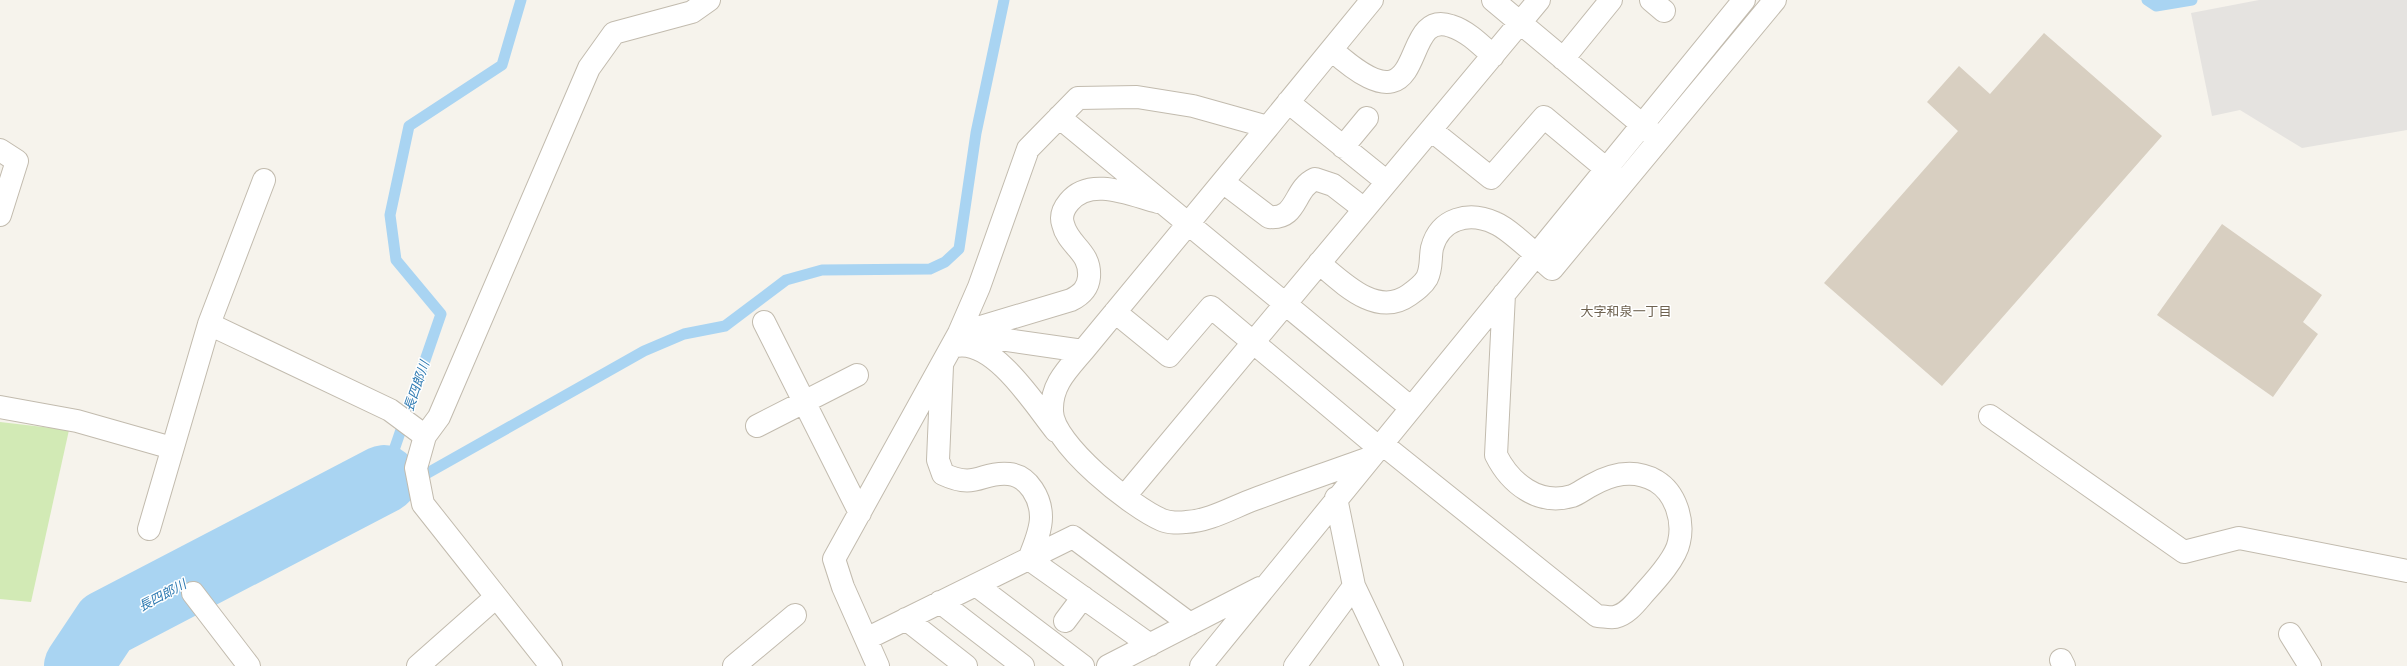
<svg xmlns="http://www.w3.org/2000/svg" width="2407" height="666" font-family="'Asap Condensed','Noto Sans JP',sans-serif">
  <rect width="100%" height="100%" fill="#f6f3ec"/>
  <path fill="#d2eab5" d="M 0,422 L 69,430 L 31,602 L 0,599 Z"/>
  <path fill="#e5e3e0" d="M 2259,0 L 2407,0 L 2407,130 L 2302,148 L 2240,110 L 2212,116 L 2191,13 Z"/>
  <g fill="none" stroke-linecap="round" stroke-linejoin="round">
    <path stroke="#a9d4f2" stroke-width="11" d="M 521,0 L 502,65 L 409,126 L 390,215 L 396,260 L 441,314 L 384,479 L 394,492 L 644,351 L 684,334 L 725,326 L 786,280 L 822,270 L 930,269 L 945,262 L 959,249 L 976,133 L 1004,0
      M 2147,0 L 2156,6 L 2192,0"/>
    <path stroke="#a9d4f2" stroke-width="68" d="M 78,666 L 106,624 L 384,479"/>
  </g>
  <path fill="#d8cfc1" d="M 2044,33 L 2162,136 L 1942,386 L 1824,283 L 1958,131 L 1927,102 L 1959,66 L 1990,94 Z
    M 2222,224 L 2322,295 L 2303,322 L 2318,334 L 2273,397 L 2157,315 Z"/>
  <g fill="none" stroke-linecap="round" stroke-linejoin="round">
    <defs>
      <path id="lane" d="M 1493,0 L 1652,133
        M 1651,0 L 1664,11
        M 1332,50 C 1433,141 1396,7 1451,26 C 1467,31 1480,44 1493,56
        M 1563,59 L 1611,0
        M 1288,102 L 1387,182
        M 1059,117 L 1410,407
        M 1431,130 L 1491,178 L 1544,117 L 1616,177
        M 1343,147 L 1367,118
        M 1223,182 L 1269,217 C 1298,220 1293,189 1315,179 L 1333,185 L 1364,209
        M 1319,263 C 1343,283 1377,318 1409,295 C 1416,290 1423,285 1427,278 C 1432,268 1430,258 1432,248 C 1440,218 1469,211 1495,223 C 1510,229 1539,258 1552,269 L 1775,0
        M 1115,312 L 1169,356 L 1211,307 L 1378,447
        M 764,322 L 860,513
        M 964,332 L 1071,300 C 1081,295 1088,289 1089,277 C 1091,251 1068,246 1063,224 C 1060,215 1064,208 1069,202 C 1090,176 1131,195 1158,202
        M 959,333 L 1083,351 C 1067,370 1051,385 1052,411 C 1052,444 1133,508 1162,520 C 1169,523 1180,523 1186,522 C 1210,521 1233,507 1255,499 C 1292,485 1331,472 1369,458
        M 957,346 C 995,340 1035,405 1056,431
        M 1083,351 L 1268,127
        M 942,366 L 938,460 L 943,474 C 977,490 981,471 1009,474 C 1029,476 1041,499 1041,517 C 1041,531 1034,546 1029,559 L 1150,645
        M 757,426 L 857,375
        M 1381,443 L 1597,616 C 1603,616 1610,618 1615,617 C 1628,614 1637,601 1645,592 C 1656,580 1676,558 1679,542 C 1684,521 1676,493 1656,481 C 1633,468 1611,474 1590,486 C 1584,489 1578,494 1572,496 C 1538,506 1510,483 1496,455 L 1504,294
        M 1125,496 L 1539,0
        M 1336,498 L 1354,586 L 1392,666
        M 976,585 L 1083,666
        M 940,602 L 1023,666
        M 906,619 L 966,666
        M 1065,621 L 1083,597
        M 866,639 L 1073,537 L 1190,624
        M 878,666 L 843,587 L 834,559 L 959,333 L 979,287 L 1028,149 L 1078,98 L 1137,97 L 1193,106 L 1268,127 L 1372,0
        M 1108,666 L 1260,588
        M 1201,666 L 1744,0
        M 1295,666 L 1354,586"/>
      <path id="street" d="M 0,150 L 17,161 L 0,215
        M 209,324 L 390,410 L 425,436
        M 0,407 L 77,421 L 172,448
        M 1990,416 L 2184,552 L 2239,538 L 2407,571
        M 149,529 L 209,324 L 264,180
        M 193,593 L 249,666
        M 2290,634 L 2310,666
        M 2061,660 L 2064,666
        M 418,666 L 496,597
        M 551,666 L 423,504 L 416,468 L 425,436 L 439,417 L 589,68 L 614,33 L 692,12 L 709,0
        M 734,666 L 795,615"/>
    </defs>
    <use href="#lane" stroke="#c2bbae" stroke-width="24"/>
    <use href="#street" stroke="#c2bbae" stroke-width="24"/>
    <use href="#lane" stroke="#fff" stroke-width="22"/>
    <use href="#street" stroke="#fff" stroke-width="22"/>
  </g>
  <g text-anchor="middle" stroke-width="3" stroke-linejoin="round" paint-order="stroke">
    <g font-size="13" fill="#6e6250" stroke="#fff">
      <text x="1626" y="316">大字和泉一丁目</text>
    </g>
    <g font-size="13" font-style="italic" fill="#2e7ab2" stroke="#fff">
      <text transform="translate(416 386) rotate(-71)" y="5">長四郎川</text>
      <text transform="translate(162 595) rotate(-28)" y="5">長四郎川</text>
    </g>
  </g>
</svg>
